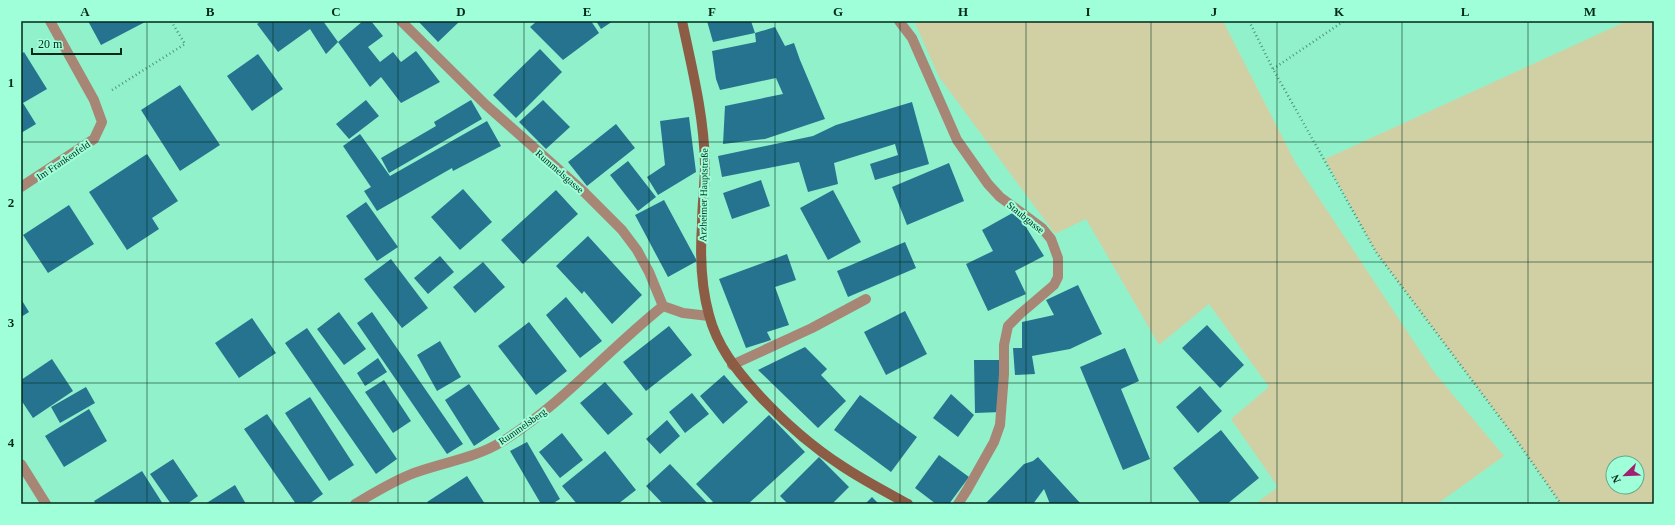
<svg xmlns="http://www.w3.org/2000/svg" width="1675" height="525" font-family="Georgia,serif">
  <rect width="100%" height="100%" fill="#91f1cb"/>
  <path fill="#d1d0a4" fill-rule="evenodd" d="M 914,21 L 1223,21 L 1295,162 L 1434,372 L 1504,456 L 1437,504 L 1255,504 L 1278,487 L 1231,419 L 1269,387 L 1209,304 L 1159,345 L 1086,219 L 1055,234 L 939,77 Z
    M 1627,21 L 1654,21 L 1654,504 L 1561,504 L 1513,435 L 1376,252 L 1325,159 ZM 1613,463 L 1637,463 L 1637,487 L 1613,487 Z"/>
  <path fill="#26738f" d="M 88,21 L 147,21 L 101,45 Z
    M 261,21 L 323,21 L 338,42 L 326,54 L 310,29 L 278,52 L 257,24 Z
    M 363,21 L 371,21 L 383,36 L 368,47 L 380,62 L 393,52 L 401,62 L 416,51 L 440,82 L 401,103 L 381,77 L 370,87 L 338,42 Z
    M 418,21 L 460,21 L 438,42 Z
    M 537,21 L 591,21 L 599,33 L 563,60 L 530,27 Z
    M 596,21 L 613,21 L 601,29 Z
    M 707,21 L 751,21 L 755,33 L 713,42 Z
    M 775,27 L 785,46 L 794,43 L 800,60 L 825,119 L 765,139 L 723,144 L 725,106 L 783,94 L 776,78 L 720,90 L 716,79 L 712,51 L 756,42 L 755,33 Z
    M 540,49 L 562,72 L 516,118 L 493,95 Z
    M 24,52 L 47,89 L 23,103 L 36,124 L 21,133 L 21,54 Z
    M 258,54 L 283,89 L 252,111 L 227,76 Z
    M 180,85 L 220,145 L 180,171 L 141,110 Z
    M 366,100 L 379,116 L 349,139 L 336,124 Z
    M 471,100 L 482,119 L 389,173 L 381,158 L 436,126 L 434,122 Z
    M 543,100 L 570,127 L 546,149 L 519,122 Z
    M 912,102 L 929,164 L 875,180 L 870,164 L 898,155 L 895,144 L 834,163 L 838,184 L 808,192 L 799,162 L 722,177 L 718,156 L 813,136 L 836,125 Z
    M 689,117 L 696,172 L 658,195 L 647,177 L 665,165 L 660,121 Z
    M 487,121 L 501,146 L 453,171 L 452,168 L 377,211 L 364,191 L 371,187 L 343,146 L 360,134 L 390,176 Z
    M 616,124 L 635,148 L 587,186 L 568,162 Z
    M 147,154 L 178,201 L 152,218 L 159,229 L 127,250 L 89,192 Z
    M 628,161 L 656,197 L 638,211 L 610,175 Z
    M 949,163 L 964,201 L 907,225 L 892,187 Z
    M 761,180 L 770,206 L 732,219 L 723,193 Z
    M 463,189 L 492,222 L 460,250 L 431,217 Z
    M 556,190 L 578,214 L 523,264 L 501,240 Z
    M 833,190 L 861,242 L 828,260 L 800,208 Z
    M 664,200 L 697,261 L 668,277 L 635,215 Z
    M 366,202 L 398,247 L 377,261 L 346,216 Z
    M 69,205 L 94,244 L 48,273 L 23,235 Z
    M 1016,211 L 1044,256 L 1015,271 L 1026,294 L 988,311 L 966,264 L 993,251 L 982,230 Z
    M 588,236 L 642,295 L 612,324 L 584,291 L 582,294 L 556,266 Z
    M 905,242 L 916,268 L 848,297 L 837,271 Z
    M 787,254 L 796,280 L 775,287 L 789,325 L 767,332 L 771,340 L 746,348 L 719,279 Z
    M 440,256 L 454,272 L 428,294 L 414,278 Z
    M 391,259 L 428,308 L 402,328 L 364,279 Z
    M 483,262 L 505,287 L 475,313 L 453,287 Z
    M 1078,285 L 1102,334 L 1070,349 L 1032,356 L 1035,374 L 1015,375 L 1013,348 L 1022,348 L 1022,322 L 1054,315 L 1046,300 Z
    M 566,297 L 602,341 L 580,358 L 546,315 Z
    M 21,299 L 29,312 L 21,317 Z
    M 905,311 L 927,354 L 886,375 L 864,332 Z
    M 339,312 L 366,349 L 344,365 L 317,329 Z
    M 372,312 L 463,444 L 447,454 L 357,323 Z
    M 252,318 L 276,353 L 239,378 L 215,343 Z
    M 529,322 L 567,371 L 536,395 L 498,346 Z
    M 1207,325 L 1244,365 L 1220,388 L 1182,348 Z
    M 669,326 L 692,355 L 646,391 L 623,362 Z
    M 307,328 L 397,459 L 376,474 L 285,343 Z
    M 440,341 L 461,377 L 437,391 L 417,355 Z
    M 805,347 L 827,369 L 821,375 L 846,401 L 818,428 L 758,370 Z
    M 1125,348 L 1139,381 L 1121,389 L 1150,459 L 1123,470 L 1080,367 Z
    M 378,358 L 387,372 L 365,386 L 357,373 Z
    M 52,359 L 73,391 L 33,418 L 21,400 L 21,380 Z
    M 974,360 L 999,360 L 1001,412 L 975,413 Z
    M 724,375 L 748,402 L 723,424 L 700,396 Z
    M 384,380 L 411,421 L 393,433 L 365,392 Z
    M 605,382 L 633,414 L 608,435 L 580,403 Z
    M 469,384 L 500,429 L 474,446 L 445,400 Z
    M 1200,386 L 1222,411 L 1198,433 L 1176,407 Z
    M 86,387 L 95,403 L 60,423 L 51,407 Z
    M 692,393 L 709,414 L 685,433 L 669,412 Z
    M 951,394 L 974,415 L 958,437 L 933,418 Z
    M 860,395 L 917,437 L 891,472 L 834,430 Z
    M 310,397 L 354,465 L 329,481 L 285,413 Z
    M 89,409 L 107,441 L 64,467 L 45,436 Z
    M 267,414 L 323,494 L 309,504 L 296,504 L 244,429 Z
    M 769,415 L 805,452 L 748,504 L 710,504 L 713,502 L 696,484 Z
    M 667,420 L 680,436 L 660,454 L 646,439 Z
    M 1221,430 L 1259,478 L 1227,504 L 1201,504 L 1173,468 Z
    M 562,433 L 583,460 L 560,478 L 539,452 Z
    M 527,442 L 560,499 L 552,504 L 541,504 L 510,451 Z
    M 605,451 L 636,490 L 618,504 L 577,504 L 562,486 Z
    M 939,455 L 969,477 L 949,504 L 936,504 L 915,488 Z
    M 819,457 L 849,487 L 832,504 L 788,504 L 780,496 Z
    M 1038,457 L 1081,504 L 1050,504 L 1044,489 L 1033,504 L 985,504 L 1024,464 L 1033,461 Z
    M 173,459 L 198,496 L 187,504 L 171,504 L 150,474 Z
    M 670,464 L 708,504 L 663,504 L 646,486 Z
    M 142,471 L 163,504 L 96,504 L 94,501 Z
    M 467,476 L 485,504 L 429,504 L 427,502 Z
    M 235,485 L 246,504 L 205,504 Z
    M 872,497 L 879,504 L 865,504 Z"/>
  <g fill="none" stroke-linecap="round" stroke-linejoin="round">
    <path stroke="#4e957a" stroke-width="2.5" stroke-dasharray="1 3" stroke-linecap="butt" d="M 1249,21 L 1273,69 L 1376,252 L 1513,435 L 1561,504
      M 1273,69 L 1344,21
      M 112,90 L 185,44 L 171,21"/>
    <path stroke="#a88676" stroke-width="10" d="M 401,21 L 486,105 L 583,191 L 622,230 L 637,250 L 649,272 L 663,306
      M 899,21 L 912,38 L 957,140 L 988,184 L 1000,197 L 1042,228 L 1051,239 L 1058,258 L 1058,277 L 1054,285 L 1020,314 L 1008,326 L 1004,345 L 1004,374 L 1000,425 L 994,442 L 967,490 L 958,504
      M 21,187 L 94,139 L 102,122 L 94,100 L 50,21
      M 663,306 L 683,313 L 709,316
      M 732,365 L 812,328 L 866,299
      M 21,464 L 46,504
      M 355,504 C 374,493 393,481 414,473 C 444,462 476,458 503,441 C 562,404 609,349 663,306"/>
    <path stroke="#8d5c45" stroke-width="10" d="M 682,21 C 692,68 704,116 705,164 C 705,184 702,205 702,225 C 700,254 701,286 709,315 C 717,346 736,370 758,394 C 783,421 811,446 842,466 C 863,480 886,492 908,504"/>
  </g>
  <path fill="none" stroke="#00291b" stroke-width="1" stroke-opacity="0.55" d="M 147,21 L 147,504M 273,21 L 273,504M 398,21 L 398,504M 524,21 L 524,504M 649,21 L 649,504M 775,21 L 775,504M 900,21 L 900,504M 1026,21 L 1026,504M 1151,21 L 1151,504M 1277,21 L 1277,504M 1402,21 L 1402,504M 1528,21 L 1528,504M 21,142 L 1654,142M 21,262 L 1654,262M 21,383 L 1654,383"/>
  <g text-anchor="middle" stroke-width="4" stroke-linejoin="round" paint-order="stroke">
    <g font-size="10" fill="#00291b" stroke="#9effd8">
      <text transform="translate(63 160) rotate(-34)" y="4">Im Frankenfeld</text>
      <text transform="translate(560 171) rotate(41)" y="4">Rummelsgasse</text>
      <text transform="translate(703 195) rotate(-89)" y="4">Arzheimer Hauptstraße</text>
      <text transform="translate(1026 217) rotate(39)" y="4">Staubgasse</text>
      <text transform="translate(522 426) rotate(-35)" y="4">Rummelsberg</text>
    </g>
  </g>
  <rect width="1675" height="525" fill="none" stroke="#9effd8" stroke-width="44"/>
  <g transform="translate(1625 475) rotate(247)"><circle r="19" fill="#9effd8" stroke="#5fa98c"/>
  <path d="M0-3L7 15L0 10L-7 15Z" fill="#a02073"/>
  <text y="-6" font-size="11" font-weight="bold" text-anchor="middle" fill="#00291b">N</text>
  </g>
  <path d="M32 48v6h89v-6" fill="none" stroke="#00291b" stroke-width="2"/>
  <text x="38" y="48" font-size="12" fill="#00291b" stroke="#9effd8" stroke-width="3" paint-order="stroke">20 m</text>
  <rect x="22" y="22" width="1631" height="481" fill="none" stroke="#00291b" stroke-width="1.5"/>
  <g font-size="13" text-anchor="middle" font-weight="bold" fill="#00291b">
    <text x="85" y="16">A</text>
    <text x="210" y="16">B</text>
    <text x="336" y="16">C</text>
    <text x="461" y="16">D</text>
    <text x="587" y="16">E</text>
    <text x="712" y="16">F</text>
    <text x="838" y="16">G</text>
    <text x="963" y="16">H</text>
    <text x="1088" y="16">I</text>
    <text x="1214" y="16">J</text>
    <text x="1339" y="16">K</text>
    <text x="1465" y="16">L</text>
    <text x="1590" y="16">M</text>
    <text x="11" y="87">1</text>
    <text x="11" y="207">2</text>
    <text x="11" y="327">3</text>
    <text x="11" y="447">4</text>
  </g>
</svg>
